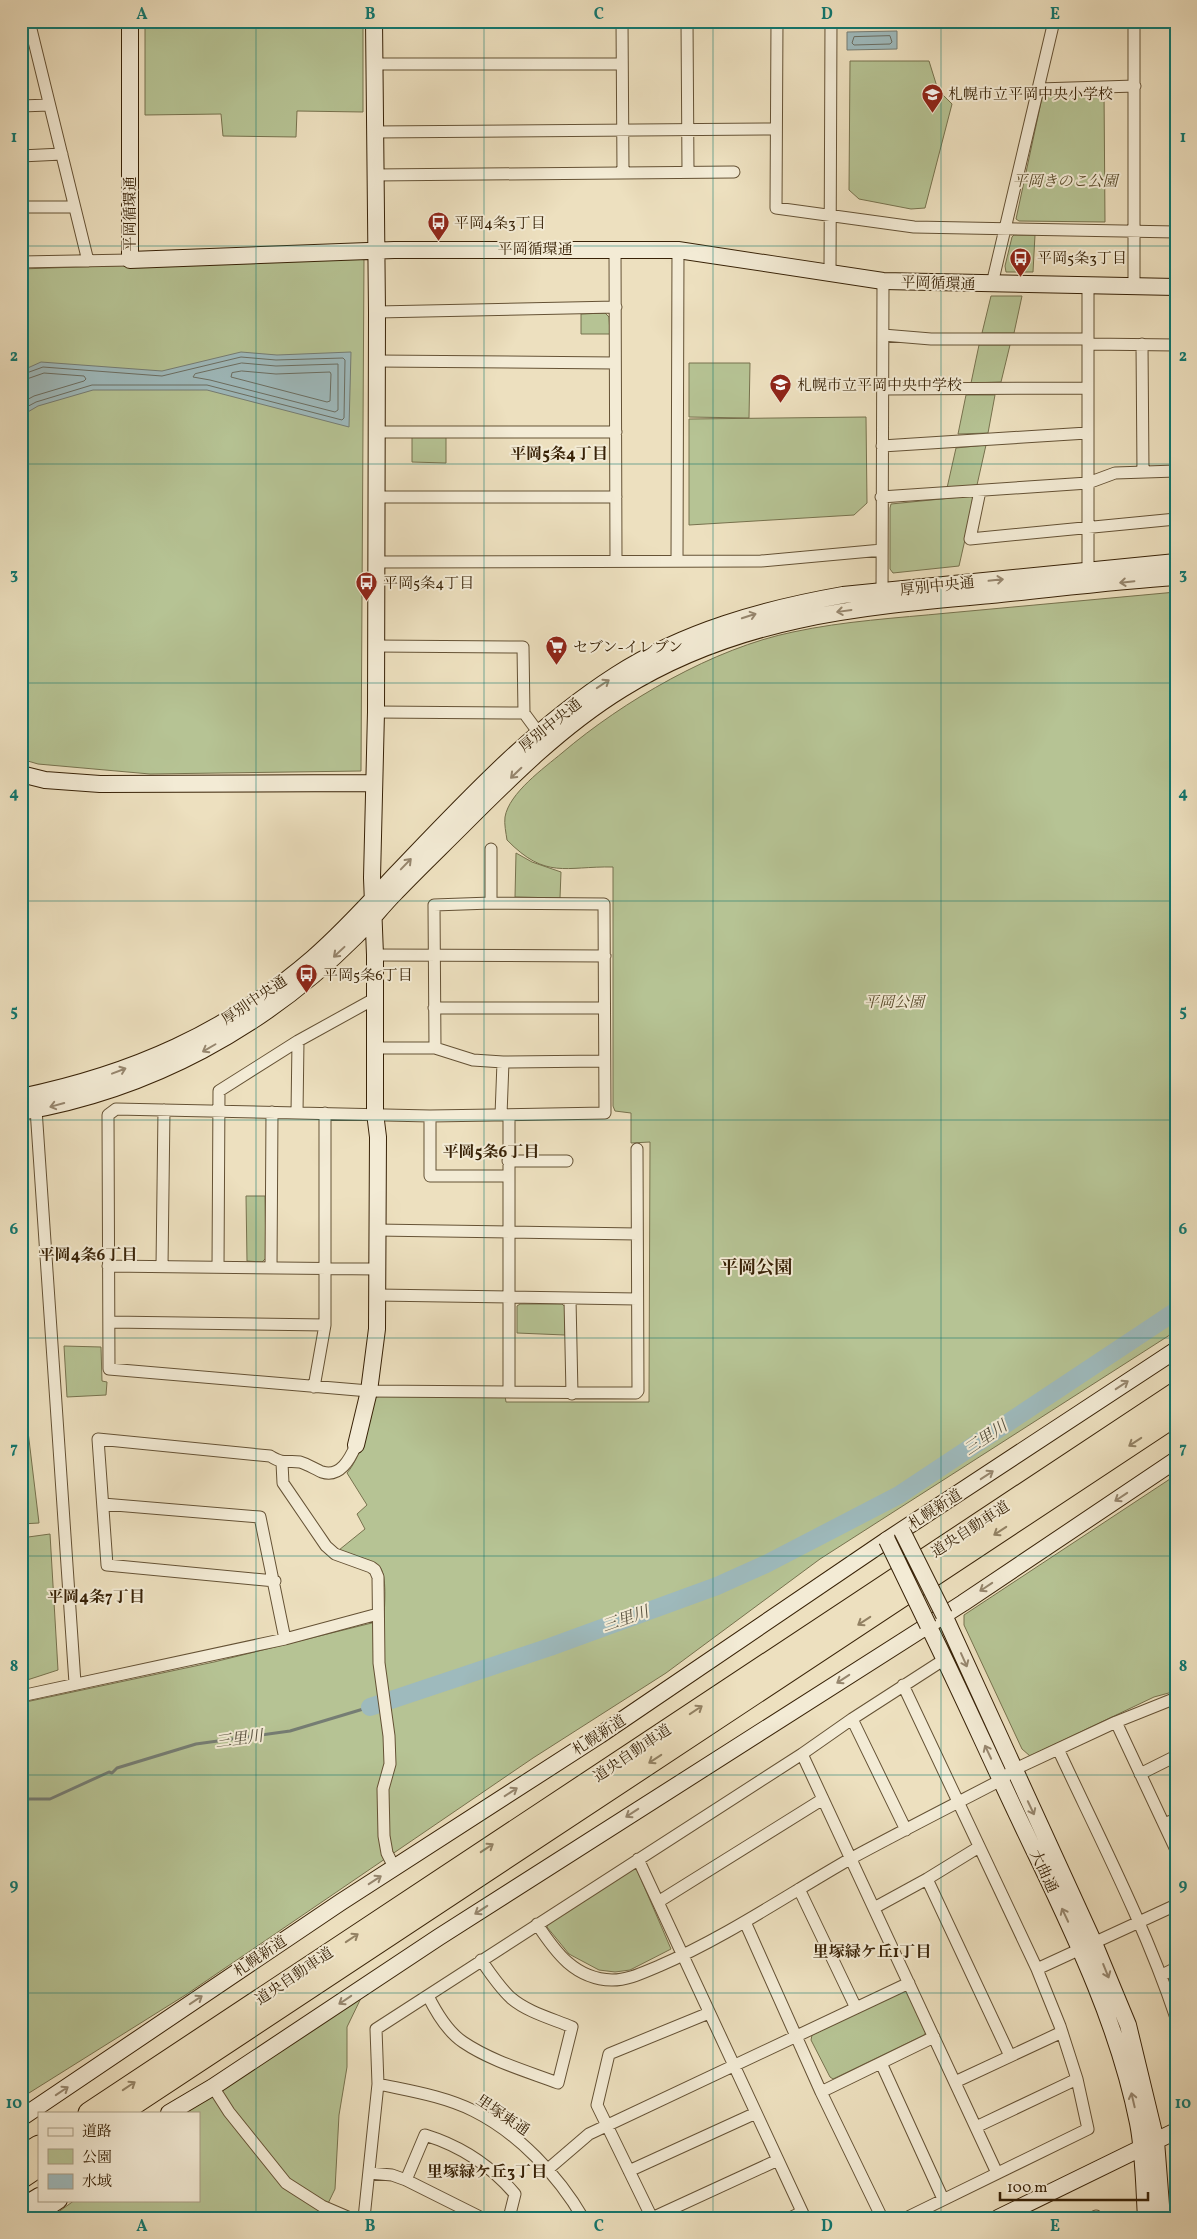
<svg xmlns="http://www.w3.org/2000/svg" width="1197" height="2239" font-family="Vollkorn,'Noto Serif JP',serif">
  <rect width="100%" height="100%" fill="#ede0bf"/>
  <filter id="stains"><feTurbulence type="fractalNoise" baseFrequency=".004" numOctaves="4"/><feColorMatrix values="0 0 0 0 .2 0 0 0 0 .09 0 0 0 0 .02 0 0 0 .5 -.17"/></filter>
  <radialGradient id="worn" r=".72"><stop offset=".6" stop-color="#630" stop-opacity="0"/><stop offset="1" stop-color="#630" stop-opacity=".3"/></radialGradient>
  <path fill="#b6c394" stroke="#77724e" d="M 145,21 L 363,21 L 363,112 L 297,111 L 296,137 L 223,136 L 221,114 L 145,115 Z
    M 850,61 L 929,61 L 938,90 L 952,104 L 925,208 L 911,209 L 859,199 L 849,190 Z
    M 1104,90 L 1105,222 L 1019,221 L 1016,219 L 1043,93 Z
    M 1014,235 L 1035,235 L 1033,272 L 1006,272 L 1005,266 L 1012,237 Z
    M 364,257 L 361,771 L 150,774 L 38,764 L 21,759 L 21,269 Z
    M 991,296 L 1022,296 L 1014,333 L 982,333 Z
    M 605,313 L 609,317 L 610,334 L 581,334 L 581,314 Z
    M 979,345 L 1010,345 L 1001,382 L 971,383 Z
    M 689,363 L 750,363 L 749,418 L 689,417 Z
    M 966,395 L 995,395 L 988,433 L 958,434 Z
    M 866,417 L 867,503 L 854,515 L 689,525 L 689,419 Z
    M 412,435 L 446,436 L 446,463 L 412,462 Z
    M 986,445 L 977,485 L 947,488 L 956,448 Z
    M 971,496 L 974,500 L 959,566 L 893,573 L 890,569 L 890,508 L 891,504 Z
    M 1176,592 L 1176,1331 L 820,1559 L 666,1673 L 533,1758 L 187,1994 L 21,2098 L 21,1703 L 214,1662 L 384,1620 C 384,1608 388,1575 379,1566 C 372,1560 348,1554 339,1550 L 365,1529 L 357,1514 L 367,1505 L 347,1473 C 364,1453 366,1423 372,1398 L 382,1396 L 505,1396 L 506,1402 L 649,1402 L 650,1142 L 631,1143 L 631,1113 L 615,1111 L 613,1106 L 613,867 C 565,866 546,880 507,840 C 506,833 504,824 505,817 C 509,793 544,768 562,753 C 623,701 714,648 793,632 C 844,621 897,618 948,613 C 1024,606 1100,599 1176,592 Z
    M 516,853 L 532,862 L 561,872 L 560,898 L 515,897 Z
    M 246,1196 L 265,1196 L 266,1258 L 262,1262 L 247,1261 Z
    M 520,1304 L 562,1304 L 565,1307 L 565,1335 L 517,1333 L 517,1306 Z
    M 64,1346 L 101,1347 L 102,1381 L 107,1382 L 106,1395 L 67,1397 Z
    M 21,1373 L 39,1523 L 21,1524 Z
    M 1176,1475 L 1176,1691 L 1154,1697 L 1030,1756 L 1022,1749 L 964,1625 L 964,1615 Z
    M 50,1534 L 58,1670 L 21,1682 L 21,1538 Z
    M 634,1867 L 637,1870 L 671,1949 L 630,1970 L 615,1972 L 599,1970 L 569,1954 L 547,1927 L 548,1923 Z
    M 906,1990 L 926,2032 L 924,2035 L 833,2079 L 830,2077 L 811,2040 L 812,2035 Z
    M 362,1996 L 347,2027 L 347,2067 L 339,2115 L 335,2189 L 321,2218 L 50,2218 L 75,2200 L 199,2200 L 199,2113 L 186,2113 Z"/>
  <path fill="#9ebabd" stroke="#757d74" d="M 897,31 L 897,49 L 847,50 L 847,32 Z
    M 241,352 L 277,355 L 351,352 L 349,427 L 207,390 L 93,390 L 38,406 L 21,416 L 21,371 L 41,362 L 162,371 Z"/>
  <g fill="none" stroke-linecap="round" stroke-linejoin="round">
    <path stroke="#6b6e62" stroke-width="1" d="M 890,36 L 892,42 L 890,44 L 854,45 L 852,43 L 854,37 Z
      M 242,363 L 276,366 L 338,364 L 338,410 L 335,412 L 210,380 L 193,377 L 195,374 Z
      M 242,371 L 276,374 L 330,372 L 331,374 L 330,401 L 327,402 L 231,377 L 232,373 Z
      M 21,375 L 43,367 L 162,376 L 241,357 L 276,360 L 343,358 L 345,360 L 344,418 L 342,420 L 207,385 L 92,385 L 36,402 L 21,410
      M 21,381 L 44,373 L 84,376 L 86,379 L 84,381 L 34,396 L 21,403"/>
    <path stroke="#757d74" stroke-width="3" d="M 21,1799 L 50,1799 L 109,1772 L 112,1773 L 117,1768 L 196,1744 L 290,1731 L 370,1707"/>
    <path stroke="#9ebabd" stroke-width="18" d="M 370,1707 L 550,1647 L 717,1586 L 766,1564 L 899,1495 L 1176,1311"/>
    <defs>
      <path id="street" d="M 29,21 L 88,261
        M 622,21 L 623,172
        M 687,21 L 688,171
        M 777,21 L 776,208 L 914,227 L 1176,232
        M 1134,21 L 1134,287
        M 374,64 L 622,64
        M 1039,89 L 1135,86
        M 21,106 L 49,105
        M 374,132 L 776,129
        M 21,156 L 62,154
        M 374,175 L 734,172
        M 21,207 L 74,207
        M 615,249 L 616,561
        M 21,262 L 130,260
        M 830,272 L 831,21
        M 992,284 L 1054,21
        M 377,312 L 616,307
        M 883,335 L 931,339 L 1088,339
        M 1088,344 L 1176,345
        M 1142,344 L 1143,472
        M 376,361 L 615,363
        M 883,389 L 1087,388
        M 376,432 L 616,432
        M 882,446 L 1087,433
        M 980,491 L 970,539 L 1176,519
        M 376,497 L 616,497
        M 881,497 L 1088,483 L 1115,473 L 1176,471
        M 677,561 L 678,250
        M 376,562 L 761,561 L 882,550
        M 1088,570 L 1088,287
        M 882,597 L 883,281
        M 376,646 L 523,647 L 524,713 L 538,732
        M 376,712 L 524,713
        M 491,903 L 491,849
        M 375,955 L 605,956
        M 434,1008 L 604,1008
        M 375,1048 L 435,1048 L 473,1060 L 503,1062 L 604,1061
        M 435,1048 L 434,905 L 491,903 L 604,904 L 605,1113 L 430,1116 L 116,1109 L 108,1115 L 109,1369 L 369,1391 L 636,1393 L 638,1391 L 637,1149
        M 36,1109 L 75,1683
        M 297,1113 L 298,1041
        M 501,1115 L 503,1062
        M 509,1115 L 509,1392
        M 430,1116 L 430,1176 L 508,1176
        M 508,1161 L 567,1161
        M 376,1230 L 637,1234
        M 108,1266 L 377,1269
        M 162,1266 L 164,1110
        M 218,1267 L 219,1091 L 298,1041 L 374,999
        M 271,1268 L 272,1112
        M 377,1295 L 637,1299
        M 570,1299 L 572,1394
        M 110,1322 L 325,1325
        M 314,1387 L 325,1325 L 325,1113
        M 282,1463 L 283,1483 L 326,1546 L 335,1554 L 371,1567 L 375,1570 L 378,1577 L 379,1663 L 389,1736 L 390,1764 L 383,1789 L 384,1836 L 387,1853 L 394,1867
        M 103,1504 L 260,1517 L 285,1639
        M 275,1581 L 107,1565 L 98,1439 L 270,1456 C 285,1465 285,1460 300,1462 C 307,1464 315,1469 322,1472 C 340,1478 350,1459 356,1445
        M 903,1685 L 1037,1969 L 1060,2026 L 1077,2079 L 1088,2129 L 906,2218
        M 21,1696 L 285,1639 L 378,1614
        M 852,1719 L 906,1830
        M 1116,1722 L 1176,1850
        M 1058,1749 C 1099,1837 1145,1925 1176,2018
        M 802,1754 L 997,2173
        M 1140,1774 L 1176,1756
        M 1164,1824 L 1176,1819
        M 638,1859 L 805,2218
        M 927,1879 L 1010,2056
        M 799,1889 L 856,2008
        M 658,1902 L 823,1799
        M 874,1908 L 927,1879 L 979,1847
        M 745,1922 L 821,2092 L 882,2218
        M 537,1924 C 556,1953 575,1979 612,1980 C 629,1980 644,1972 659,1966 C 726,1937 787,1895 850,1859 C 900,1832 951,1806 1001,1780 L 1013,1770 L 1116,1722 L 1176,1698
        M 1037,1969 L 1176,1905
        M 1162,1975 L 1176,1968
        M 428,1996 C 436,2012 448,2032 463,2042 C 491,2061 526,2071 558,2083 L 572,2027 C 553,2019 527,2012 511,1998 C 499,1987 490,1973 481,1960
        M 881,2063 L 943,2199
        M 955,2082 L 1062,2032
        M 378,2084 C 410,2091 444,2096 474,2111 C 518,2133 558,2175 583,2218
        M 213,2087 L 229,2112 L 286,2183 L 322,2206 L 350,2218
        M 821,2092 L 934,2037
        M 976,2127 L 1077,2079
        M 547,2170 L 589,2134 L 909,1983
        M 629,2171 L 756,2113
        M 369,2173 L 392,2175 L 406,2180 L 482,2218
        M 406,2180 L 425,2135 C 461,2146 491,2166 515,2194 L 509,2218
        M 364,2218 L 378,2084 L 376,2029 L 802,1754 L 852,1719 L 945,1659
        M 652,2218 L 597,2105 L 609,2054 L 709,2013
        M 652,2218 L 778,2160
        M 790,2218 L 802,2212
        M 1092,2218 L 1096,2216 L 1097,2218"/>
      <path id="secondary" d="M 130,21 L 130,260 L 394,250 L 678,250 L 883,281 L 1176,287
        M 21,774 L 45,780 L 100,784 L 374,783
        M 21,1097 C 132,1074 226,1033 313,958 C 343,932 369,903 396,874 C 465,802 532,729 616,675 C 684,631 764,609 843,595 L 1176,562
        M 21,1112 C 150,1090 264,1028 356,936 C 370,922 382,906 396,892 C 417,870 440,848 462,826 C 512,776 562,726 622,689 C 738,617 859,607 991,595 C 1052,589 1114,581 1176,577
        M 356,1445 L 369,1391 L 377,1329 L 378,1137 L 375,1113 L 375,955 L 372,878 L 376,712 L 377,312 L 374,21
        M 944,1615 L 1094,1943 L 1128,2025 L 1156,2141 L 1162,2218
        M 928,1625 C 961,1692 991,1760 1023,1827 C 1069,1924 1117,2018 1138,2123 C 1144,2154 1144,2186 1146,2218
        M 169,2113 L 213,2087 L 439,1937 L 963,1603 L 1176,1460
        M 21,2118 L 341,1902 L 600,1735 L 887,1540 L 1176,1350
        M 21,2207 L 39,2196
        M 32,2218 L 59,2200
        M 998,2218 L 1176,2131"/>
      <path id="highway" d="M 89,2113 L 1176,1393
        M 120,2113 L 1176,1415
        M 21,2157 L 39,2146
        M 21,2178 L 39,2166"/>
    </defs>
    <use href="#street" stroke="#655235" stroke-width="13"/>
    <use href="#secondary" stroke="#382207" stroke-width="18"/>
    <use href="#highway" stroke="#382207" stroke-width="23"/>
    <use href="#street" stroke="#f3ebd5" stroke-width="11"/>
    <use href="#secondary" stroke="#f3ebd5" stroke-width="16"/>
    <use href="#highway" stroke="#ede0bf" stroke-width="21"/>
    <defs>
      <path id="secondary-bridge" d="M 902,1531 L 944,1615
        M 887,1540 L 928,1625"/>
    </defs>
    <use href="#secondary-bridge" stroke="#382207" stroke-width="18" stroke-linecap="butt"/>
    <use href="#secondary-bridge" stroke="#f3ebd5" stroke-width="16"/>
  </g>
  <defs><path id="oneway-shaft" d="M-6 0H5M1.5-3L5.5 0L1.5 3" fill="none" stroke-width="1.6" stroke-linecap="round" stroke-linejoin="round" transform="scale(1.25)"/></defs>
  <g stroke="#96866e">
    <use href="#oneway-shaft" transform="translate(996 580) rotate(-6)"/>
    <use href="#oneway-shaft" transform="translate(1127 582) rotate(174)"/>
    <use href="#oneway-shaft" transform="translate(844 611) rotate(172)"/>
    <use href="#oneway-shaft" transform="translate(749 616) rotate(-18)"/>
    <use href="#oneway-shaft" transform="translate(603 684) rotate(-34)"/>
    <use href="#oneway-shaft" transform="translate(516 773) rotate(136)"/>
    <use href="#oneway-shaft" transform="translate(406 864) rotate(-46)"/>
    <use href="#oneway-shaft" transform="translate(339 952) rotate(137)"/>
    <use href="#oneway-shaft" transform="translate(209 1048) rotate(150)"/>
    <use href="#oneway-shaft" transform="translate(119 1071) rotate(-21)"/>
    <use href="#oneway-shaft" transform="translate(57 1105) rotate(165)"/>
    <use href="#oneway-shaft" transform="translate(1122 1385) rotate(-33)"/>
    <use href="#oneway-shaft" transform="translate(987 1475) rotate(-33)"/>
    <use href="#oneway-shaft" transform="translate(1121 1497) rotate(146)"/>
    <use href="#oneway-shaft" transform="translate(986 1587) rotate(146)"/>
    <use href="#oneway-shaft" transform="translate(964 1660) rotate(66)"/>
    <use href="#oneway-shaft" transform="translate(843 1679) rotate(147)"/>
    <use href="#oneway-shaft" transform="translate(988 1752) rotate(-115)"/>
    <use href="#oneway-shaft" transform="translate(511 1792) rotate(-33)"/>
    <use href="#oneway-shaft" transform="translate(1031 1808) rotate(65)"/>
    <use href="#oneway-shaft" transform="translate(632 1813) rotate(147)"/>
    <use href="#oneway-shaft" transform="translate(375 1880) rotate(-33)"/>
    <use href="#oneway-shaft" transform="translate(481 1910) rotate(147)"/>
    <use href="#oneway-shaft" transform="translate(1065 1915) rotate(-115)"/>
    <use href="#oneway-shaft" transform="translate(1106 1971) rotate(68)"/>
    <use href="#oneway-shaft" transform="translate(196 2000) rotate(-34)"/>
    <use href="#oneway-shaft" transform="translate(345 2000) rotate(146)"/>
    <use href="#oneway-shaft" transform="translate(62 2091) rotate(-34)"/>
    <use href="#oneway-shaft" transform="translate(1133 2100) rotate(-103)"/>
  </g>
  <g stroke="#928163">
    <use href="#oneway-shaft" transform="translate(1135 1442) rotate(147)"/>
    <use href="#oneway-shaft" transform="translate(1000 1531) rotate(147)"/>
    <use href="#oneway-shaft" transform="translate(864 1621) rotate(147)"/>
    <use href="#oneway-shaft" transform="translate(696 1710) rotate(-34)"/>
    <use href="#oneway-shaft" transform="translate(655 1759) rotate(147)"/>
    <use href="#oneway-shaft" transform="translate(487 1848) rotate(-33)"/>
    <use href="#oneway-shaft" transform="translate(352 1938) rotate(-34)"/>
    <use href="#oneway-shaft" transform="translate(129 2086) rotate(-34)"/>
  </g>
  <path fill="none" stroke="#0f766e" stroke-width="1" stroke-opacity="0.55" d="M 256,21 L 256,2218M 484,21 L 484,2218M 713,21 L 713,2218M 941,21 L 941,2218M 21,246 L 1176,246M 21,464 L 1176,464M 21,683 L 1176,683M 21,901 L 1176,901M 21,1120 L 1176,1120M 21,1338 L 1176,1338M 21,1556 L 1176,1556M 21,1775 L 1176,1775M 21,1993 L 1176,1993"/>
  <defs>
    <symbol id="school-pin" viewBox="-11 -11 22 30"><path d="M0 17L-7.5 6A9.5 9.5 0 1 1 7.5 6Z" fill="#8f2418" stroke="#f3ebd5"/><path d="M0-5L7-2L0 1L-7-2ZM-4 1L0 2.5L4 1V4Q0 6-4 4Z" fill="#fff"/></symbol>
    <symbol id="bus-pin" viewBox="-11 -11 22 30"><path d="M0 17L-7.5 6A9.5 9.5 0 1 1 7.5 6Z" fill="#8f2418" stroke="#f3ebd5"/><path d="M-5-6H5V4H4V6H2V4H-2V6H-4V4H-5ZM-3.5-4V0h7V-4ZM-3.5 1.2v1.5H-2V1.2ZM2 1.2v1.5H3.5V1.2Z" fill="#fff"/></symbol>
    <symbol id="supermarket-pin" viewBox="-11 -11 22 30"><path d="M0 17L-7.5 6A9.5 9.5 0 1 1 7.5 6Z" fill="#8f2418" stroke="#f3ebd5"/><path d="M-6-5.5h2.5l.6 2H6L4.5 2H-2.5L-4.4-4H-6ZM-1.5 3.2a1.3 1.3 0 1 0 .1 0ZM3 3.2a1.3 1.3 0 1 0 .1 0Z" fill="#fff"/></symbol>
  </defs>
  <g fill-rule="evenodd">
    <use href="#school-pin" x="920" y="82" width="25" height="34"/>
    <use href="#bus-pin" x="426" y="210" width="25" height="34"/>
    <use href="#bus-pin" x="1008" y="246" width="25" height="34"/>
    <use href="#school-pin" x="768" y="372" width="25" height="34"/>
    <use href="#bus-pin" x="354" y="570" width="25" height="34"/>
    <use href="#supermarket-pin" x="544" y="634" width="25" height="34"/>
    <use href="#bus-pin" x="294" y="962" width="25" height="34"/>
  </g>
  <g text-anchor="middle" stroke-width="4" stroke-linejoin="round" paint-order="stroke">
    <g font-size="15" fill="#382207" stroke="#f3ebd5" text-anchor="start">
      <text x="948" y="99">札幌市立平岡中央小学校</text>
      <text x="454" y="228">平岡4条3丁目</text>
      <text x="1037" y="263">平岡5条3丁目</text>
      <text x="797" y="390">札幌市立平岡中央中学校</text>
      <text x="383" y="588">平岡5条4丁目</text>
      <text x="573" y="652">セブン-イレブン</text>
      <text x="323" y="980">平岡5条6丁目</text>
    </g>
    <g font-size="15" font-style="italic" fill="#584a2a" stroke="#f3ebd5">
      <text x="1065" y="186">平岡きのこ公園</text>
      <text x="894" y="1007">平岡公園</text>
    </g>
    <g font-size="15" fill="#382207" stroke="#f3ebd5">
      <text transform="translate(130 214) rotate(-90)" y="5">平岡循環通</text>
      <text x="535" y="254">平岡循環通</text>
      <text transform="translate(938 283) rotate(2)" y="5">平岡循環通</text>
      <text transform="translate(937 586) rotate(-6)" y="5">厚別中央通</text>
      <text transform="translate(550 725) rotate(-39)" y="5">厚別中央通</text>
      <text transform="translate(254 1000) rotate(-34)" y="5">厚別中央通</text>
      <text transform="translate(935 1509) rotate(-33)" y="5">札幌新道</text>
      <text transform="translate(970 1529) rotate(-33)" y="5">道央自動車道</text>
      <text transform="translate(599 1735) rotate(-33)" y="5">札幌新道</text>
      <text transform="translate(632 1753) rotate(-34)" y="5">道央自動車道</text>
      <text transform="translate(1044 1871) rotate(65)" y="5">大曲通</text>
      <text transform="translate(260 1956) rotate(-34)" y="5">札幌新道</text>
      <text transform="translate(294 1976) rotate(-34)" y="5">道央自動車道</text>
      <text transform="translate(503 2115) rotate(34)" y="5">里塚東通</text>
    </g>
    <g font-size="16" font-weight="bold" fill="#382207" stroke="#f3ebd5">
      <text x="559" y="459">平岡5条4丁目</text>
      <text x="491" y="1157">平岡5条6丁目</text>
      <text x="88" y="1260">平岡4条6丁目</text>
      <text x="96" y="1602">平岡4条7丁目</text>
      <text x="872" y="1957">里塚緑ケ丘1丁目</text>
      <text x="487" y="2177">里塚緑ケ丘3丁目</text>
    </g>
    <g font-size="16" font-style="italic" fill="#57503e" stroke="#f3ebd5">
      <text transform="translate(985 1437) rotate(-34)" y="6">三里川</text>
      <text transform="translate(625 1618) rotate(-19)" y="6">三里川</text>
      <text transform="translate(239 1738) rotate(-8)" y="6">三里川</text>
    </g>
    <g font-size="18" font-weight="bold" fill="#382207" stroke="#f3ebd5">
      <text x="756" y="1273">平岡公園</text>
    </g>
  </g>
  <rect width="1197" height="2239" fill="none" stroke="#ede0bf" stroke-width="55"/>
  <rect x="38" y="2112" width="162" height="90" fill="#f3ebd5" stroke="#a89b83"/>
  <rect x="48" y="2128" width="25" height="8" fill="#f3ebd5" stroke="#a89b83"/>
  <text x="82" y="2136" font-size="15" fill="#382207">道路</text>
  <rect x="48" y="2149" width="25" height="15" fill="#b6c394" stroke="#a89b83"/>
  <text x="82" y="2162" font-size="15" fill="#382207">公園</text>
  <rect x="48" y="2174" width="25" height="15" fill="#9ebabd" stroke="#a89b83"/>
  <text x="82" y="2186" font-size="15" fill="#382207">水域</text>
  <path d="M1000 2192v8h148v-8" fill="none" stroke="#382207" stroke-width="2.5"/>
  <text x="1007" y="2192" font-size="15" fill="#382207" stroke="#f3ebd5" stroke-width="4" paint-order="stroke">100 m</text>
  <rect x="28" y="28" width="1142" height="2184" fill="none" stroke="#0f766e" stroke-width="2"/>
  <g font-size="16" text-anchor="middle" font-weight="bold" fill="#0f766e">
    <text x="142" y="19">A</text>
    <text x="370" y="19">B</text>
    <text x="599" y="19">C</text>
    <text x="827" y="19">D</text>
    <text x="1055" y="19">E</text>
    <text x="14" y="142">1</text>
    <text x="1183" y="142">1</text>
    <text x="14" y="361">2</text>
    <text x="1183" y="361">2</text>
    <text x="14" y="579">3</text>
    <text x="1183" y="579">3</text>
    <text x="14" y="798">4</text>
    <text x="1183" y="798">4</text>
    <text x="14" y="1016">5</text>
    <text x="1183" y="1016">5</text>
    <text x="14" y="1234">6</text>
    <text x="1183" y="1234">6</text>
    <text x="14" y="1453">7</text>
    <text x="1183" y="1453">7</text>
    <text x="14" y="1671">8</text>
    <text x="1183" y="1671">8</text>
    <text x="14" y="1890">9</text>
    <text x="1183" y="1890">9</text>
    <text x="14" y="2108">10</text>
    <text x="1183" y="2108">10</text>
    <text x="142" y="2231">A</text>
    <text x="370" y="2231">B</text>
    <text x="599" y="2231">C</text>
    <text x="827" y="2231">D</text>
    <text x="1055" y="2231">E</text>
  </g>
  <rect width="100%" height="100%" filter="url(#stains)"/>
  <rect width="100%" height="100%" fill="url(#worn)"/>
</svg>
